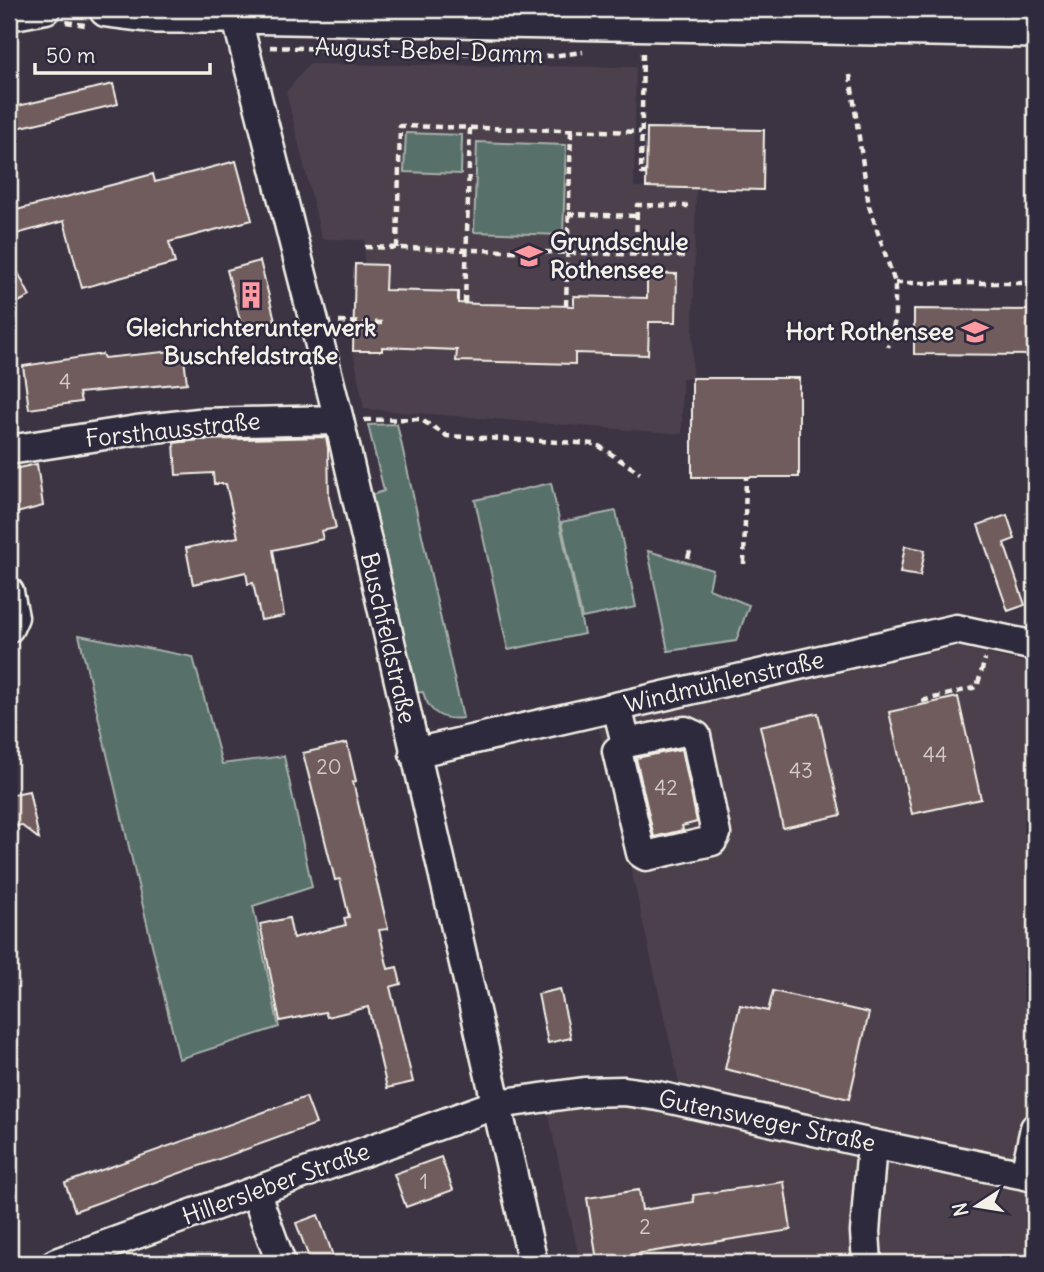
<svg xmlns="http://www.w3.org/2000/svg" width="1044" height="1272" font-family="Delius,sans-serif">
  <rect width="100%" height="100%" fill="#3c3443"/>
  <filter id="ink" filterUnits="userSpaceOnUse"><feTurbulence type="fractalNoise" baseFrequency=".0143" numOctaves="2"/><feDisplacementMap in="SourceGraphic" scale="14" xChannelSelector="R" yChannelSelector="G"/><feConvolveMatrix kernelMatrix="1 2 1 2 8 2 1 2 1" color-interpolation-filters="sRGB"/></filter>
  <g filter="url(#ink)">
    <path fill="#4b404b" d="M 309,64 L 636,67 L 634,187 L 696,188 L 692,378 L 682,378 L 682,434 L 364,409 L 353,351 L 355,264 L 364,264 L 365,240 L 322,239 L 286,92 Z
      M 957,647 L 1035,665 L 1035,1263 L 580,1263 L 548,1112 L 590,1105 L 627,1103 L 686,1114 L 599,727 Z"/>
    <path fill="#596f6a" stroke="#a6b0a9" stroke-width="2" d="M 406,133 L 462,135 L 461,174 L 404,172 Z
      M 477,142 L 566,145 L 563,235 L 474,232 Z
      M 397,424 L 463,718 C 442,721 429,713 423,692 L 414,693 L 368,496 L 384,491 L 368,425 Z
      M 551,483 L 584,634 L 508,650 L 475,500 Z
      M 616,511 L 636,607 L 582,618 L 561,522 Z
      M 648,551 L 713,570 L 709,589 L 749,605 L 736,641 L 668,651 Z
      M 79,635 L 193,657 L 222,764 L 284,756 L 312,887 L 253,906 L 279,1027 L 179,1059 Z"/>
    <path fill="#6f5c5d" stroke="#f4f1e8" stroke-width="2" d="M 113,84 L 118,104 L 9,130 L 9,108 Z
      M 647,128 L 764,130 L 763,190 L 646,187 Z
      M 236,161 L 252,220 L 169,242 L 175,263 L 82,288 L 64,221 L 9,236 L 9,212 L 153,174 L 155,182 Z
      M 9,255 L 30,296 L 9,307 Z
      M 260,261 L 275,320 L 242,328 L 227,270 Z
      M 355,264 L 386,265 L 385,290 L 458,292 L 458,303 L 479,304 L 574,306 L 574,296 L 647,298 L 647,273 L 677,274 L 676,322 L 649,322 L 648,355 L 575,353 L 575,364 L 456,361 L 457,350 L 382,347 L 382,351 L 353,351 Z
      M 914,309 L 1035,310 L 1035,355 L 914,354 Z
      M 183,350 L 187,383 L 79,393 L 81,402 L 29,409 L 23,366 L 102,354 L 104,358 Z
      M 692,378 L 799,378 L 799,477 L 692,477 Z
      M 326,437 L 328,448 L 329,498 L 336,528 L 321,531 L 323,539 L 273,550 L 284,616 L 261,620 L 253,583 L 248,584 L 246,572 L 193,584 L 186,548 L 238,537 L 226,484 L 214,484 L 213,473 L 176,475 L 174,443 L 200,440 Z
      M 37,464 L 43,506 L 9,515 L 9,470 Z
      M 1007,515 L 1015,539 L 1004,543 L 1025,605 L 1008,611 L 978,525 Z
      M 905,546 L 925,550 L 920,576 L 900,573 Z
      M 958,697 L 981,799 L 912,814 L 889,712 Z
      M 818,713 L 841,815 L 783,828 L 760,726 Z
      M 347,743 L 356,781 L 353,782 L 388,929 L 379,930 L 388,969 L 397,967 L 401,984 L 390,987 L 413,1082 L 387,1088 L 368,1007 L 327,1017 L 325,1012 L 280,1021 L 260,924 L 289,918 L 293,938 L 346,925 L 344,918 L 349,917 L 340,879 L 335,880 L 303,753 Z
      M 682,749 L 697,822 L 682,826 L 683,830 L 654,837 L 636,758 Z
      M 29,791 L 39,839 L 21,825 L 9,828 L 9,795 Z
      M 560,989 L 571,1038 L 548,1043 L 538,994 Z
      M 773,991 L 869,1013 L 849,1099 L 725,1069 L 740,1005 L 768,1011 Z
      M 306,1097 L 316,1124 L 75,1211 L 65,1183 Z
      M 441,1157 L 453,1190 L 406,1207 L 394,1174 Z
      M 784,1182 L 791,1230 L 597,1260 L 587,1198 L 639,1190 L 642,1210 L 694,1202 L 693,1195 Z
      M 318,1215 L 330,1247 L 335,1263 L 311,1263 L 296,1223 Z"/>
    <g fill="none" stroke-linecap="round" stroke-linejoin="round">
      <defs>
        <path id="minor" d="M 236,15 L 339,420 L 533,1263
          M 9,16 L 46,9
          M 9,450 L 137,430 L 199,423 L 339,420
          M 9,592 L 14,617 L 9,628
          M 617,707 L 626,743 L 685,731 L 696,736 L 716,834 L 712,841 L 646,856 L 641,853 L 617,751 L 626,743
          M 414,753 L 956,629 L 1035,646
          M 1025,1175 L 1035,1128
          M 255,1191 L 281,1263
          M 56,1263 L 497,1104 L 584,1092 L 624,1091 L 658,1096 L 872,1144 L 1035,1177
          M 867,1263 L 865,1232 L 872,1144"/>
        <path id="major" d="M 107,9 L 155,15 L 236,15 L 1035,30"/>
      </defs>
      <use href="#minor" stroke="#f4f1e8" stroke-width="33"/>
      <use href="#major" stroke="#f4f1e8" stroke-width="40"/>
      <path stroke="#f4f1e8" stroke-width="4.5" stroke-dasharray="7 5" stroke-linecap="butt" d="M 66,22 L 85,25
        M 270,47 L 552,56 L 583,52
        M 643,53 L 641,173 L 646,173
        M 850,75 L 869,206 L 895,283 L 895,320 L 888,347
        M 568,214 L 637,216
        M 365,247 L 686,256
        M 397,248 L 400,126 L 641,132
        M 636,255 L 637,205 L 688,206
        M 895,283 L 1035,283
        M 465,303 L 470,128
        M 566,306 L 571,131
        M 339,322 L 384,323
        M 364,420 L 420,419 L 447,436 L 596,444 L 640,473
        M 688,558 L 691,548
        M 744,564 L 746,477
        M 922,701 L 977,687 L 985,659"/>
      <use href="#minor" stroke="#2f2a3d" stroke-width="28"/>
      <use href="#major" stroke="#2f2a3d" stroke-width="35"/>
    </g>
  </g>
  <defs>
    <symbol id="school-bare" viewBox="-9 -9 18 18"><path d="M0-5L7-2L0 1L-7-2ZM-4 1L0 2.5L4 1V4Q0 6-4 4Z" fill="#ff9aa2" stroke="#2f2a3d" stroke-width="2.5" paint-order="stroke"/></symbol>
    <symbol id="building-bare" viewBox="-9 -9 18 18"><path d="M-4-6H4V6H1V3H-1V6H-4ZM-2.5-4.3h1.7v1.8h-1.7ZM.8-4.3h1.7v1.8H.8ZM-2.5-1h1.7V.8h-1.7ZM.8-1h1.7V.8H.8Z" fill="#ff9aa2" stroke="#2f2a3d" stroke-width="2.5" paint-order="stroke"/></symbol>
  </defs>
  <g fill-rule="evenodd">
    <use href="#school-bare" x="510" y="237" width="38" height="38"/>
    <use href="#building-bare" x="232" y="276" width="38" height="38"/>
    <use href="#school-bare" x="956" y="313" width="38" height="38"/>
  </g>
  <g text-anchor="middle" stroke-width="5" stroke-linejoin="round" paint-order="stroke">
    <g font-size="21" fill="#d3ccc5">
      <text x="65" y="389">4</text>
      <text x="935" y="762">44</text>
      <text x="329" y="774">20</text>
      <text x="801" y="778">43</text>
      <text x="666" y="795">42</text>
      <text x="424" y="1189">1</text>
      <text x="645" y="1234">2</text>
    </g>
    <g font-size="24" fill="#f4f1e8" stroke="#2f2a3d">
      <text transform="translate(429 51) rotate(2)" y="8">August-Bebel-Damm</text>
      <text transform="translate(173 430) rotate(-6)" y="8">Forsthausstraße</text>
      <text transform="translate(388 638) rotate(77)" y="8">Buschfeldstraße</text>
      <text transform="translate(724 682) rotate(-13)" y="8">Windmühlenstraße</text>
      <text transform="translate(767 1121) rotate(12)" y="8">Gutensweger Straße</text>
      <text transform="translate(276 1184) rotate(-20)" y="8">Hillersleber Straße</text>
    </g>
    <g font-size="24" font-weight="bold" fill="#f4f1e8" stroke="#2f2a3d" text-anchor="start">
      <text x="550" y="250">Grundschule<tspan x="550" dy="28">Rothensee</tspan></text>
      <text x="251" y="336" text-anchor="middle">Gleichrichterunterwerk<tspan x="251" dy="28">Buschfeldstraße</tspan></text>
      <text x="954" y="340" text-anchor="end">Hort Rothensee</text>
    </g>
  </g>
  <rect width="1044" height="1272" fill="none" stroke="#2f2a3d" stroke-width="35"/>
  <rect x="18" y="18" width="1009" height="1237" fill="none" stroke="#f4f1e8" stroke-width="2.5" filter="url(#ink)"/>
  <g transform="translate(977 1206) rotate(258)" stroke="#2f2a3d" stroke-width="5" paint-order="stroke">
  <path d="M0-5L12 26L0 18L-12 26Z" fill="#f4f1e8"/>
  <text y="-10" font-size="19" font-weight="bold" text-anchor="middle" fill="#f4f1e8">N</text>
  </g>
  <path d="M35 63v10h175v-10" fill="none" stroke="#f4f1e8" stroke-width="3.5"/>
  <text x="46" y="63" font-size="21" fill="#f4f1e8" stroke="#2f2a3d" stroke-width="5" paint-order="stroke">50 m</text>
</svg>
